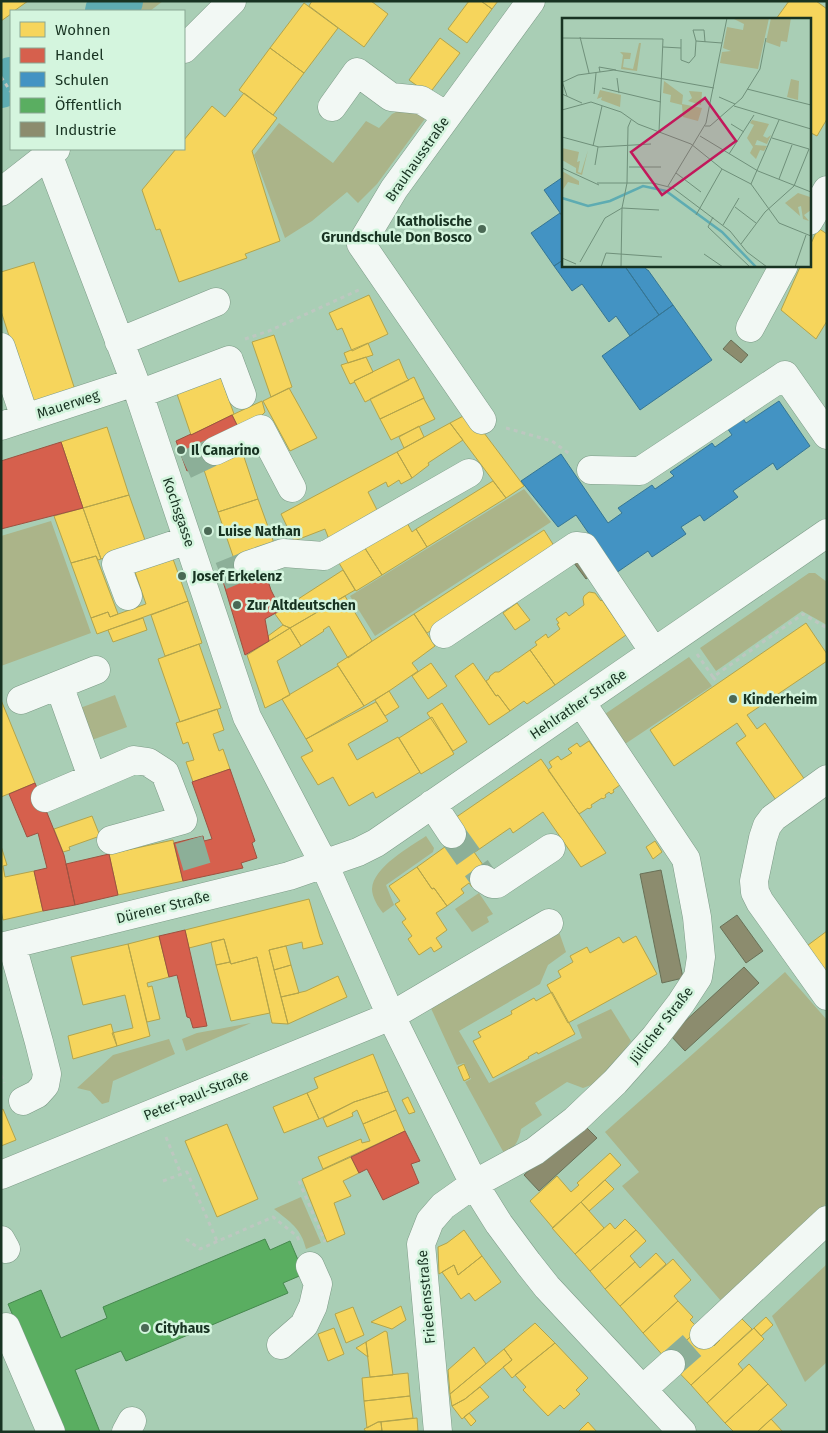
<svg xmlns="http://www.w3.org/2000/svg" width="828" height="1433" font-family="'Fira Sans',sans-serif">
  <rect width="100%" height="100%" fill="#a9ceb5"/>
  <path fill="#abb489" d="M 129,1 L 163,1 L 150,11 L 116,11 Z
    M 402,109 L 427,116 L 377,184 L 358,203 L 347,192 L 312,221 L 285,238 L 254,155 L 279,123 L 333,163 L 366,121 L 379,128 L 392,114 Z
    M 524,489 L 551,522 L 375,636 L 350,596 Z
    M 51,521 L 91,633 L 1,666 L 1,536 Z
    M 809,573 L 815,573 L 827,582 L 827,625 L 802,611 L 716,671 L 700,648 Z
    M 689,657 L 712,686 L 622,746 L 602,716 Z
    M 115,695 L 127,727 L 92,740 L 80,708 Z
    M 426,836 L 434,848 L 433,852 L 386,885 L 394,905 L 383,913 C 378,907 372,897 372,889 C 373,867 410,847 426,836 Z
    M 479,893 L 493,914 L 487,917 L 489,922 L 472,932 L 455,909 Z
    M 559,932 L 566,952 L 548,965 L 540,984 L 459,1031 L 489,1083 L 582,1038 L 577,1025 L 611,1009 L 631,1041 L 602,1081 L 583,1088 L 567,1082 L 535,1103 L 542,1115 L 521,1129 C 519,1141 515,1147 505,1155 L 465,1082 L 471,1079 L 464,1063 L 457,1065 L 429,1004 Z
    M 785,972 L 827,1020 L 827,1203 L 721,1301 L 622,1186 L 639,1172 L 605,1132 Z
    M 251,1023 L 186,1051 L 182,1039 L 197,1033 Z
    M 169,1039 L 175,1054 L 113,1081 L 109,1102 L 102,1104 L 90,1091 L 77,1088 L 113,1055 Z
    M 301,1197 L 321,1243 L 306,1249 C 301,1228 290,1222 274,1209 Z
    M 827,1264 L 827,1362 L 805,1382 L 772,1316 Z"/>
  <path fill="#f6d55c" stroke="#b3a44b" d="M 1,1 L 28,1 L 14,11 L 11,11 L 11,14 L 1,21 Z
    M 312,1 L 371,1 L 388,14 L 364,47 L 309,6 Z
    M 469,1 L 481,1 L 492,9 L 467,43 L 448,29 Z
    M 481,1 L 498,1 L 492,9 Z
    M 789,1 L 816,1 L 827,9 L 827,119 L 817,136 L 809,132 L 809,19 L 776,19 Z
    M 304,3 L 338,28 L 304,73 L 270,48 Z
    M 440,38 L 460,53 L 429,94 L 409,80 Z
    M 270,48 L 304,73 L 273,115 L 239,90 Z
    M 244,93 L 277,118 L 252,151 L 280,241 L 245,254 L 247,258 L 179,282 L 160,229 L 156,230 L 142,190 L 176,149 L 184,149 L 184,140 L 212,106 L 225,117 Z
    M 818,228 L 827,234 L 827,321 L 816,339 L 781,310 L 801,265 L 809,265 L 809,248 Z
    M 34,262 L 75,390 L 31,404 L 1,311 L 1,272 Z
    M 369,295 L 388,334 L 352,351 L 342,328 L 337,330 L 329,313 Z
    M 274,335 L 292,387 L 271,397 L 252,342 Z
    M 368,343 L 373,355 L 348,363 L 344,353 Z
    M 366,357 L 373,372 L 354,381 L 355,382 L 350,384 L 341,365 Z
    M 399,359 L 407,378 L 409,380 L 365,402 L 354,381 Z
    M 219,372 L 234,414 L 191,435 L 175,388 Z
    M 414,377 L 424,398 L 380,419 L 370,399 Z
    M 289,388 L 317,438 L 290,451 L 263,401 Z
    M 424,398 L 424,399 L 435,419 L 391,440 L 380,419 Z
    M 262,401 L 265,412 L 255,422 L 240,431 L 232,415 Z
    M 469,413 L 524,486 L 506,498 L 450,423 Z
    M 450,423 L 463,440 L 428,463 L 429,465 L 412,478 L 397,452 Z
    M 419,426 L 424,437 L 404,448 L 399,437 Z
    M 107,427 L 129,495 L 83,508 L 61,442 Z
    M 242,451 L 258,499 L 218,512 L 202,464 Z
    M 397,452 L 412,478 L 401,484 L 399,480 L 388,487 L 386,482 L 368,492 L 378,512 L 332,547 L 325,529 L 294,541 L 281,514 Z
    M 493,481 L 506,498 L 427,547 L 416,529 Z
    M 129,495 L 146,543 L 101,559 L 83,508 Z
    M 258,499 L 275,546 L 235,562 L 218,512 Z
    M 83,508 L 101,559 L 98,560 L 96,556 L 71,563 L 54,516 Z
    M 405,519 L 412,532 L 416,529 L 427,547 L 382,575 L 361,542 Z
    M 544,530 L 556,549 L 427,633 L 414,614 Z
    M 361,542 L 382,575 L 356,591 L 336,558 Z
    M 96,556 L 118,614 L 110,617 L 108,612 L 91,618 L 71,563 Z
    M 173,559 L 188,601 L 97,634 L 91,618 L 108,612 L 110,617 L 146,604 L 135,572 Z
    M 343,570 L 355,590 L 290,628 L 283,625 L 275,614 Z
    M 589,592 L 595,593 L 601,601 L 602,600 L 626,635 L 555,685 L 530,650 L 537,645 L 535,642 L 546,634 L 548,638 L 560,629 L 557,624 L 559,623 L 556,619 L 566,612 L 569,616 L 584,605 L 583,599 L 584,596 Z
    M 345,596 L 372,641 L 348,658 L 329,626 L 323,630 L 324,631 L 301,646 L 290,628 Z
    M 188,601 L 202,643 L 165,656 L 151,615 Z
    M 517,603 L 530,620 L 515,630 L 503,613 Z
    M 414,614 L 435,646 L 412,663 L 418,671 L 389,691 L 364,706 L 337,664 Z
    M 143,618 L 147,630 L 113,642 L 108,630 Z
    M 806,623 L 827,654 L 827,661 L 747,715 L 757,729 L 765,723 L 805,780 L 776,800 L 736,743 L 746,736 L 737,723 L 674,766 L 650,730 Z
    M 283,625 L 290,628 L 269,641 L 268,636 Z
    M 290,628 L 301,646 L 277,661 L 290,695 L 265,708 L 247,655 Z
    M 199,644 L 221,708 L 180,722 L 158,659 Z
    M 530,650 L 555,685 L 527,704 L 524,701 L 510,711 L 498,695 L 496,696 L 486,681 L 489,679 L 490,676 L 495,672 L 499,672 Z
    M 431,663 L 447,686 L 428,699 L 412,676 Z
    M 473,663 L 496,696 L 498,695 L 510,711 L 489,725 L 455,676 Z
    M 338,666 L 364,706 L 306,739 L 282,699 Z
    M 389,691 L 399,707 L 385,716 L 375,700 Z
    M 1,700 L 35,783 L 1,797 Z
    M 376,702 L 388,721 L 348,744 L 357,760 L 398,737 L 420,772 L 376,798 L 373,792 L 349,806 L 333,777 L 318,785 L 301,757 L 313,751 L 306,739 Z
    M 442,703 L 467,742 L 453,751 L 427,713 Z
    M 217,709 L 224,730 L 213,734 L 219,751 L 223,749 L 230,769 L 193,782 L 186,762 L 194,760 L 188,742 L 183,744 L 176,723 Z
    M 432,717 L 454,754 L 421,774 L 399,738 Z
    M 589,741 L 620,785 L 613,790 L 614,792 L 611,794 L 609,792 L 605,795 L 606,797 L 603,799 L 602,798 L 591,805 L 592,807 L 589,809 L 588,808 L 579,814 L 548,770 L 552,767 L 549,762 L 558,756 L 561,760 L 572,753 L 568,749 L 577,743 L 580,747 Z
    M 541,759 L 606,853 L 581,867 L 543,812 L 513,833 L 510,828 L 475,852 L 452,820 Z
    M 92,816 L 100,836 L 69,847 L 70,850 L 63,852 L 54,829 Z
    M 458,829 L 490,875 L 472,887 L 469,883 L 461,889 L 464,893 L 447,906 L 434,888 L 432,889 L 417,867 L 449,844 Z
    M 173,840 L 183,881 L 118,895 L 109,854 Z
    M 655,841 L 662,852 L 653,859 L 646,847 Z
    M 1,846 L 7,865 L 3,866 L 5,877 L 34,871 L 43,911 L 3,920 L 1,910 Z
    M 417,867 L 432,889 L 434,888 L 447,906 L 436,913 L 447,930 L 436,938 L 442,947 L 434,952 L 431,947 L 419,955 L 408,939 L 412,936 L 402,922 L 406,919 L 395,904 L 400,901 L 389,886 Z
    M 309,899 L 320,937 L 323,944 L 303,949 L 302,942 L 269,950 L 288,1024 L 272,1023 L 257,957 L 231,964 L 224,939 L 189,948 L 185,930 Z
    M 827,931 L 827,979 L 800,951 Z
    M 159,936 L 169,977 L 147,983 L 148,987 L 152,986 L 160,1019 L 147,1022 L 128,944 Z
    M 636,936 L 657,974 L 568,1023 L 547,985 L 561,977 L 558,971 L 573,962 L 570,956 L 587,947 L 590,953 L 619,937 L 623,943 Z
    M 224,939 L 230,962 L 216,965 L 211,942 Z
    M 128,944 L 150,1036 L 117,1046 L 112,1033 L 133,1028 L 125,995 L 83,1005 L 71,957 Z
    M 286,946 L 291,965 L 274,970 L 269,950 Z
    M 257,957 L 270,1013 L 231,1021 L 216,965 L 230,962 L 231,964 Z
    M 291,965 L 299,993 L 281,997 L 274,970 Z
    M 338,976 L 347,997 L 288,1024 L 281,997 L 306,991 Z
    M 552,992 L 575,1034 L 538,1054 L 537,1052 L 528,1057 L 529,1058 L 493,1078 L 473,1041 L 481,1037 L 478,1032 L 512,1014 L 511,1011 L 534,998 L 536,1001 Z
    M 111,1024 L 117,1046 L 73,1059 L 68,1036 Z
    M 373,1054 L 388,1091 L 354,1102 L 319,1119 L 307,1093 L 318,1088 L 314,1078 Z
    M 464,1064 L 470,1078 L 464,1081 L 458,1067 Z
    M 388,1091 L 396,1110 L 363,1124 L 357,1110 L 352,1113 L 353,1116 L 327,1127 L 323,1118 L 354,1102 Z
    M 307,1093 L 319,1119 L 284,1133 L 273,1107 Z
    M 408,1097 L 415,1112 L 409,1114 L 402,1100 Z
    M 3,1109 L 16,1140 L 1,1146 L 1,1110 Z
    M 396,1110 L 405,1131 L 323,1169 L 318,1157 L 361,1139 L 362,1143 L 370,1141 L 363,1124 Z
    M 227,1124 L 258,1199 L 217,1217 L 185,1141 Z
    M 610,1153 L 621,1165 L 553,1228 L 530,1201 L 557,1176 L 571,1192 L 579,1185 L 577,1183 Z
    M 351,1157 L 359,1173 L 343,1181 L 351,1196 L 334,1203 L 345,1234 L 327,1242 L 302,1179 Z
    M 605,1180 L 614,1189 L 589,1211 L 581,1202 Z
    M 581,1202 L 604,1228 L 575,1254 L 552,1228 Z
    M 625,1219 L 636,1230 L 590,1271 L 575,1254 L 610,1223 L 615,1229 Z
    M 464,1230 L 482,1256 L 458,1275 L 454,1265 L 439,1274 L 438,1247 L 447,1243 Z
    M 636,1230 L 646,1241 L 630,1256 L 635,1262 L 605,1289 L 590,1271 Z
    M 656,1253 L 666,1264 L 620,1306 L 605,1289 L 635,1262 L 640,1268 Z
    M 482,1256 L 501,1282 L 475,1301 L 469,1293 L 461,1299 L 442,1272 L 454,1265 L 458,1275 Z
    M 673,1259 L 691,1280 L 674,1296 L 678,1301 L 643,1333 L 620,1306 Z
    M 678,1301 L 693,1317 L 690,1320 L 699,1329 L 666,1359 L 643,1333 Z
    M 401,1306 L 406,1320 L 392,1329 L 371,1322 Z
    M 353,1307 L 364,1335 L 346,1343 L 335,1314 Z
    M 740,1317 L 752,1329 L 691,1385 L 666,1359 L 699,1329 L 714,1346 L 720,1340 L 718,1338 Z
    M 766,1317 L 773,1325 L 761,1336 L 754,1328 Z
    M 535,1323 L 555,1343 L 512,1378 L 503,1367 L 512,1360 L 504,1349 Z
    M 334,1328 L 344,1354 L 328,1361 L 318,1334 Z
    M 754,1328 L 764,1339 L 738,1364 L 743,1370 L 707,1403 L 691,1385 Z
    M 385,1331 L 387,1332 L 393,1375 L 370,1377 L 366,1342 Z
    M 366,1342 L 368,1357 L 356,1348 Z
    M 555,1343 L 588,1378 L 576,1390 L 580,1394 L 564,1409 L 560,1405 L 548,1416 L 523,1390 L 526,1387 L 515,1375 Z
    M 474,1347 L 486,1364 L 450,1394 L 448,1370 Z
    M 504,1349 L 512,1360 L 465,1399 L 452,1406 L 450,1394 Z
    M 749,1364 L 768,1384 L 725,1423 L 707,1403 Z
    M 408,1373 L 410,1396 L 364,1401 L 362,1378 Z
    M 768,1384 L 787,1405 L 757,1432 L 734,1432 L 725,1423 Z
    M 480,1387 L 489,1397 L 462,1419 L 452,1406 L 465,1399 Z
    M 410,1396 L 413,1418 L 378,1422 L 367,1428 L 364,1401 Z
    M 469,1413 L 476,1421 L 471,1426 L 464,1417 Z
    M 417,1418 L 418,1432 L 382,1432 L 381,1422 Z
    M 771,1419 L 783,1432 L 757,1432 Z
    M 378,1422 L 381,1422 L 382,1431 L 366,1432 L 364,1429 Z
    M 588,1422 L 597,1432 L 578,1432 Z"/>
  <path fill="#d6604d" stroke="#9d5240" d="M 232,415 L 240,431 L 218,456 L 187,471 L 176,441 L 191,434 L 191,435 Z
    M 61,442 L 83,508 L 1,529 L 1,461 Z
    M 246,557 L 253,580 L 265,576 L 267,578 L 271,590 L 281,610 L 265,619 L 269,641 L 245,655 L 219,568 Z
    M 230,769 L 255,841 L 252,843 L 257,858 L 241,863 L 243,868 L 183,881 L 174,843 L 203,836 L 204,841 L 212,839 L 192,782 Z
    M 35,783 L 64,855 L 75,905 L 43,911 L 34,871 L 47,868 L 38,833 L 27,837 L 9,794 Z
    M 109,854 L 118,895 L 75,905 L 66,864 Z
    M 185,930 L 207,1026 L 193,1028 L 190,1018 L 187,1017 L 177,975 L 169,977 L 159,936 Z
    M 405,1131 L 420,1161 L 411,1164 L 419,1183 L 383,1200 L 367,1169 L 359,1173 L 351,1157 Z"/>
  <path fill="#4393c3" stroke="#367693" d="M 563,177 L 563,217 L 544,190 Z
    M 560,213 L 563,217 L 563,260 L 554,266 L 531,233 Z
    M 563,260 L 563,265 L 624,265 L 659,315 L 630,336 L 616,316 L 609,322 L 582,284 L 572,291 L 554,266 Z
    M 624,265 L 643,265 L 647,270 L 648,270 L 673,305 L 659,315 Z
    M 673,305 L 712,360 L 640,410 L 602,356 Z
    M 779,401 L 810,446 L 777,470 L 773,463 L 733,491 L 738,497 L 704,521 L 700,515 L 681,527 L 686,534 L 652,557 L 648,551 L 616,573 L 576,515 L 558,527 L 521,481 L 561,454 L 608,523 L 622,513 L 618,508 L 652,485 L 655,489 L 674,476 L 670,472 L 712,443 L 715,447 L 732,435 L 727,428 L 742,417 L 746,423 Z"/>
  <path fill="#5aae61" stroke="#46894e" d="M 265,1239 L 270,1250 L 290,1241 L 304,1274 L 283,1283 L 288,1293 L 126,1361 L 121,1351 L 75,1370 L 100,1432 L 62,1432 L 8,1304 L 41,1290 L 61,1338 L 107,1318 L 103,1307 Z"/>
  <path fill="#8c8c6e" stroke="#697157" d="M 731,340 L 748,355 L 741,363 L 723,349 Z
    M 584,556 L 596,572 L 586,579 L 574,563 Z
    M 661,870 L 683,978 L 662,983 L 640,874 Z
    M 737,915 L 763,951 L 746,963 L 720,927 Z
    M 744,967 L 759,983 L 685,1051 L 670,1035 Z
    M 582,1123 L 597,1138 L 539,1191 L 524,1175 Z"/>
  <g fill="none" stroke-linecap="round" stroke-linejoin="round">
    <path stroke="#5eacb2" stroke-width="46" d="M 108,11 L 120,1
      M 1,85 L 11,80"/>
    <path stroke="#8caf98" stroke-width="28" stroke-dasharray="28 14" stroke-linecap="butt" d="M 185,465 L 215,451
      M 221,576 L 248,565
      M 452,834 L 484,879
      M 189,840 L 200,877
      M 671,1364 L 704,1335"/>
    <defs>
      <path id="minor" d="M 332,107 L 357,72 L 391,97 L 421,100 L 447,116
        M 48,154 L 135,382 L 247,717 L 324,864 L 391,1016 L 474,1184 L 499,1224 L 528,1263 L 547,1287 L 682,1432
        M 809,221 L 827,190
        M 750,328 L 784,265
        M 119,342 L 216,302
        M 1,347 L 25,418
        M 139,394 L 229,360 L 242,395
        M 482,420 L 361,244 L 394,189 L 531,1
        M 1,426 L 135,382
        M 215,451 L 261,429 L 292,488
        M 591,470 L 640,471 L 785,375 L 827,435
        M 248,565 L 283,553 L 324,556 L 469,473
        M 128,596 L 116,564 L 188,540
        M 444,634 L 576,546 L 584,547 L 654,652
        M 59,685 L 92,777
        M 21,700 L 96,670
        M 827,779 L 773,818 L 767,826 L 763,838 L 754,881 L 755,892 L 760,902 L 827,996
        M 45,798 L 134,760 L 148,762 L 165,773 L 183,820 L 111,840
        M 432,804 L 452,834
        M 484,879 L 492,884 L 497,884 L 551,848
        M 12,945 L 39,1042 L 47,1074 L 45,1085 L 37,1094 L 23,1101
        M 1,947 L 289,876 L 358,852 L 376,843 L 827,533
        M 1,1175 L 391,1016 L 549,923
        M 1,1240 L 6,1249
        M 6,1327 L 51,1432
        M 704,1335 L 827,1220
        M 281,1345 L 304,1325 L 313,1306 L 318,1284 L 310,1266
        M 643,1389 L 671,1364
        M 126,1432 L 132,1421
        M 438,1432 L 421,1244 L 430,1221 L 443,1206 L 474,1184 L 535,1151 L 575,1120 L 615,1082 L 655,1037 L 681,1003 L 698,977 L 701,957 L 697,917 L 686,859 L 581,702"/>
      <path id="major" d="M 184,49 L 232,1
        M 1,192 L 56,149"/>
    </defs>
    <use href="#minor" stroke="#7d9b87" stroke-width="29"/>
    <use href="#major" stroke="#7d9b87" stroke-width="29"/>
    <path stroke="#bdc7c0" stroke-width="3" stroke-dasharray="4 4" stroke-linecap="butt" d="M 1,77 L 11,92
      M 245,339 L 269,331 L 361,289
      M 506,428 L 552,441 L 571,455
      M 697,654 L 713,677 L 803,614 L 827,628
      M 713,677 L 718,683
      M 1,1075 L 4,1083
      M 166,1137 L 181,1174
      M 163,1181 L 187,1172 L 217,1241
      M 299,1181 L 325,1242
      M 186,1239 L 200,1249 L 273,1217 L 297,1236 L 300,1243"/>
    <use href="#minor" stroke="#f2f8f4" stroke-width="28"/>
    <use href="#major" stroke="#f2f8f4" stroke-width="28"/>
  </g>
  <g fill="#4b6955" stroke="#d4f5de" stroke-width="2">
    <circle cx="482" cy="229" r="5"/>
    <circle cx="181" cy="450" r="5"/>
    <circle cx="208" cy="531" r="5"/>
    <circle cx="182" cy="576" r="5"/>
    <circle cx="237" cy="605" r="5"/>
    <circle cx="733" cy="699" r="5"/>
    <circle cx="145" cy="1328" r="5"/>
  </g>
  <g text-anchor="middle" stroke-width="5" stroke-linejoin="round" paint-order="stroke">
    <g font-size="14" fill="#183322" stroke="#d4f5de">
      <text transform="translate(417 159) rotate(-55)" y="5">Brauhausstraße</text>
      <text transform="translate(68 404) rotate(-18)" y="5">Mauerweg</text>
      <text transform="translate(179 512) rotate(71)" y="5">Kochsgasse</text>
      <text transform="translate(578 704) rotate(-34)" y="5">Hehlrather Straße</text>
      <text transform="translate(163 907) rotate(-14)" y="5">Dürener Straße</text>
      <text transform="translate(661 1025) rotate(-52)" y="5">Jülicher Straße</text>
      <text transform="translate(196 1095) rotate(-22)" y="5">Peter-Paul-Straße</text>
      <text transform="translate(426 1297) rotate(-95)" y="5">Friedensstraße</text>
    </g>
    <g font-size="14" font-weight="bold" fill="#183322" stroke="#d4f5de" text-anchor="start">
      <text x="472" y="226" text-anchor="end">Katholische<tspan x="472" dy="16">Grundschule Don Bosco</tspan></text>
      <text x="191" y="455">Il Canarino</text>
      <text x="218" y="536">Luise Nathan</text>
      <text x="192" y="581">Josef Erkelenz</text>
      <text x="247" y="610">Zur Altdeutschen</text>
      <text x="743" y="704">Kinderheim</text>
      <text x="155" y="1333">Cityhaus</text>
    </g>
  </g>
  <g transform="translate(562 18)">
    <rect width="249" height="249" fill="#a9ceb5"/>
    <path d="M 170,0 L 207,0 L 196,51 L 158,45 L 160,34 L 169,33 L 161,30 L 165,9 L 181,12 L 182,6 ZM 209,0 L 229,0 L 225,24 L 219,23 L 218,29 L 204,24 ZM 77,25 L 79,25 L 75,53 L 59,51 L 61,37 L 58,34 L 69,35 L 68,41 L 62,41 L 61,49 L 71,51 ZM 229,61 L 237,63 L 236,82 L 225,79 ZM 102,63 L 121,77 L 120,86 L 140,90 L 136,103 L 121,99 L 120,87 L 108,84 L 109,77 L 101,75 ZM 38,72 L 59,77 L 58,89 L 39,82 L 40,79 L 35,81 ZM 127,73 L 140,74 L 139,87 L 126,83 L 130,80 ZM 190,102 L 207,106 L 201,118 L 205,120 L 209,117 L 205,126 L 195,122 L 193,127 L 205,128 L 202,133 L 198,132 L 194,141 L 188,135 L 191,129 L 185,120 L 192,107 L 188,105 ZM 0,130 L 17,134 L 15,144 L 18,143 L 16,154 L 19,155 L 26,132 L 20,157 L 14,155 L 14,150 L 0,142 ZM 0,153 L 17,163 L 17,167 L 6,164 L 0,173 ZM 236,175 L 248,179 L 249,192 L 242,197 L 247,203 L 241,201 L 239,188 L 236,189 L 238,198 L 223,185 Z" fill="#abb489"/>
    <path fill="none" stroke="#5eacb2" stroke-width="2.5" d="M 0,180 L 26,188 L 48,183 L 81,168 L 104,173 L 160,214 L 194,249"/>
    <path fill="none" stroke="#6f907a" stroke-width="1" d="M 18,19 L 27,55M 0,20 L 101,21 L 97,114M 119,21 L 119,42 L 127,45 L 133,38 L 134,23M 134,23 L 131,12 L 142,12 L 143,24M 134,23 L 160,25M 101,29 L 119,30M 38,54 L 37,49 L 54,52M 55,60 L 57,75M 0,63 L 5,78M 1,64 L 16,57 L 52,52 L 152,70M 40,70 L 99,84M 185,71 L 249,87M 0,76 L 20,85M 32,76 L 34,55M 157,79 L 173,86M 172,88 L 249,111M 0,92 L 29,84 L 59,94 L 76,106 L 129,126 L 160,151 L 189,166 L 217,205 L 249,218M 169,106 L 182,114M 143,108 L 148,108 L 180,80 L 198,51 L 204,20M 138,118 L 196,153 L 249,174M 0,119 L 37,129 L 89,126M 210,120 L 247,131M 31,128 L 40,88M 167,136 L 192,97M 33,147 L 36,129M 67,149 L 99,149M 0,150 L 37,167M 114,155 L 139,174M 217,161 L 230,127M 35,165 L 91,165 L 111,170 L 168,213 L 185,234 L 205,249M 65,165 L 66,109 L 69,102M 189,166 L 217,102M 106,168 L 144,105 L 165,0M 173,189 L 194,205M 134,197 L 160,151M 151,199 L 146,209 L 188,249M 161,207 L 177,180M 179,226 L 203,194 L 232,168 L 247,131M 142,236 L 161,249M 0,240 L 14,246M 18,244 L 43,200 L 60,190 L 65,165M 39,249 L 44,235 L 100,239M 59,249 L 60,190 L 97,192M 233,249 L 244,217"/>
    <path fill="#c2185b" fill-opacity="0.15" stroke="#c2185b" stroke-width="2.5" d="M 143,80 L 174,123 L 100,177 L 69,134 Z"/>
    <rect width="249" height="249" fill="none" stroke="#183322" stroke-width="2.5"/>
  </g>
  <rect width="828" height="1433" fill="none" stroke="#183322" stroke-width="5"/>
  <rect x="10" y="10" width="175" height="140" fill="#d4f5de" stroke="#89a793"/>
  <rect x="20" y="22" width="25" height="15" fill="#f6d55c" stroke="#89a793"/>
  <text x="55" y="35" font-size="15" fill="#183322">Wohnen</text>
  <rect x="20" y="48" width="25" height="15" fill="#d6604d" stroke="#89a793"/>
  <text x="55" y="60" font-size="15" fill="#183322">Handel</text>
  <rect x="20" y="72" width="25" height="15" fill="#4393c3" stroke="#89a793"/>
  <text x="55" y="85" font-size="15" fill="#183322">Schulen</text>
  <rect x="20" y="98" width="25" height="15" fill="#5aae61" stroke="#89a793"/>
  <text x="55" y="110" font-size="15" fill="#183322">Öffentlich</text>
  <rect x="20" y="122" width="25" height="15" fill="#8c8c6e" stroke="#89a793"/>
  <text x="55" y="135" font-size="15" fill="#183322">Industrie</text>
</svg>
